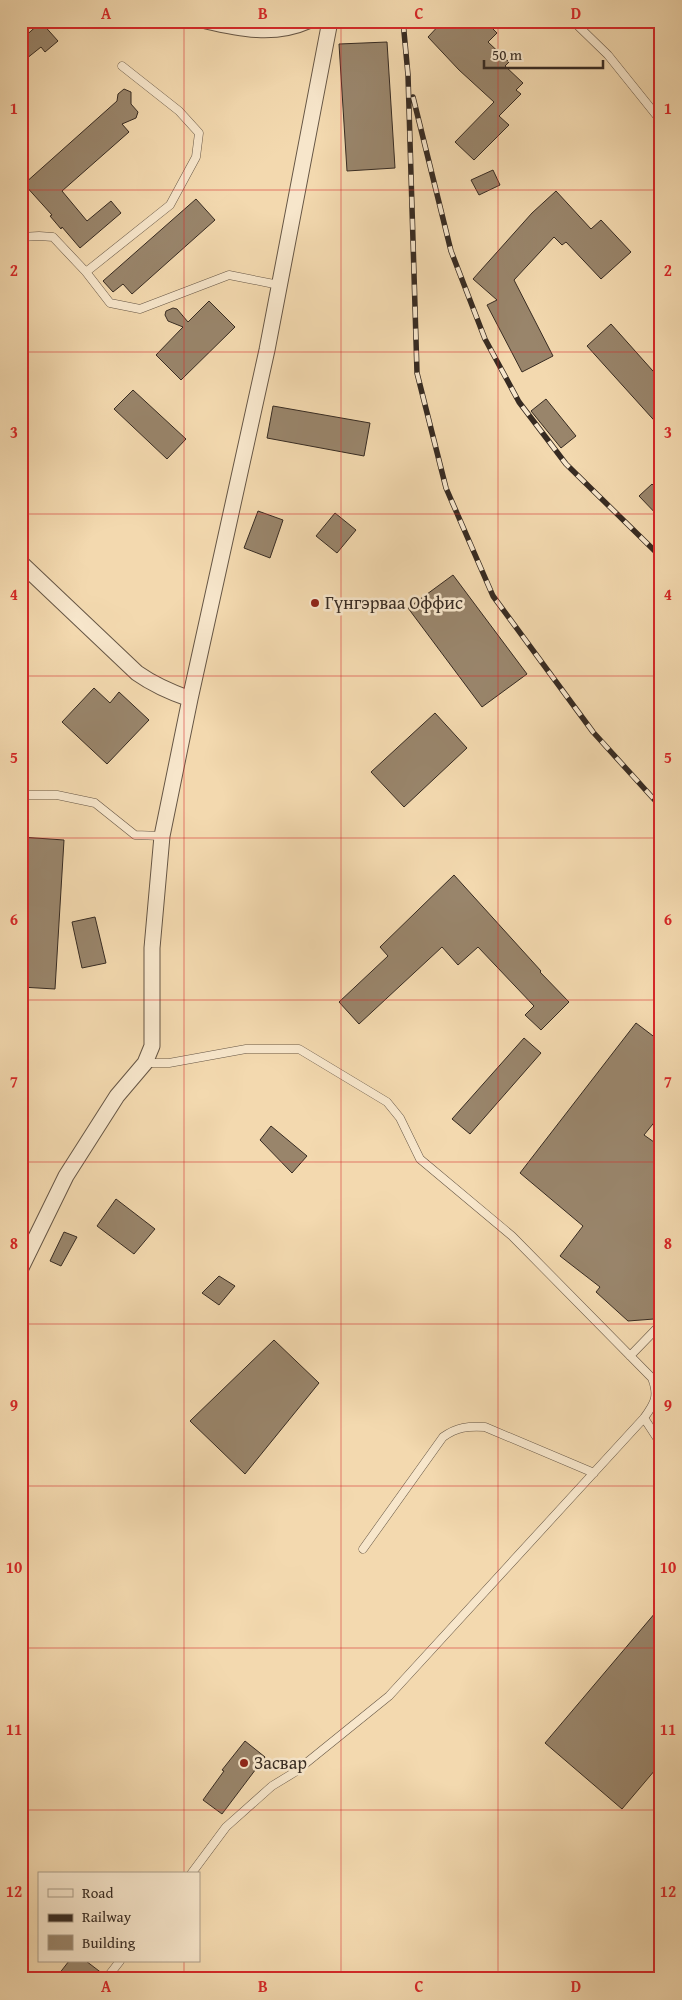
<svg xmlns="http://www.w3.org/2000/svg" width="682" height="2000" font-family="'Gentium Book Plus',serif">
  <rect width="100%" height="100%" fill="#f3d9af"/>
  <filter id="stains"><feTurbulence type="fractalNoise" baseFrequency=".004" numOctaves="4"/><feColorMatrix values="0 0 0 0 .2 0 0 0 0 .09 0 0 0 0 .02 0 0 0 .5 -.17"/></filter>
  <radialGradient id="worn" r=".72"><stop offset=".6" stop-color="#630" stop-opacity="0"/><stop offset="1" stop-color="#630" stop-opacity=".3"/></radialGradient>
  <path fill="#99856b" stroke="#372b22" d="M 443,21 L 485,21 L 497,33 L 488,42 L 509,62 L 505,66 L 523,83 L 516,90 L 521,94 L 499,116 L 509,125 L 474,160 L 455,142 L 494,102 L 459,70 L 428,37 Z
    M 41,22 L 58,41 L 45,52 L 41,47 L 21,63 L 21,40 Z
    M 387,42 L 395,168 L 347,171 L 339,44 Z
    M 124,89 L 131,92 L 131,104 L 138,112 L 136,118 L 122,124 L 129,132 L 62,191 L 87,221 L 111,201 L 121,213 L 80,248 L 62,227 L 61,229 L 50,216 L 52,215 L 24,184 L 117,101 L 118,94 Z
    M 493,170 L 500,185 L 479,195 L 471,180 Z
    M 556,191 L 591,229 L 601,220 L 631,252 L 601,279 L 566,242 L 562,245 L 554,237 L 514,280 L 553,356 L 522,372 L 487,305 L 497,300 L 473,279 L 532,213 Z
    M 196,199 L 215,220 L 132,294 L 123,284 L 113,292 L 103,281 Z
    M 209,301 L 235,327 L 181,380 L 156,355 L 183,327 L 168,321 L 165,315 L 166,311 L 173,308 L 177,309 L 188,322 Z
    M 611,324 L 661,380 L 661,428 L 587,346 Z
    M 133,390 L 186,439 L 167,459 L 114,409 Z
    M 546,399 L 576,436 L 561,448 L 531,411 Z
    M 273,406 L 370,423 L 364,456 L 267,438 Z
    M 652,484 L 661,493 L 661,519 L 639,496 Z
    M 258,511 L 283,520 L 270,558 L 244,548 Z
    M 335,513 L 356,530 L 337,553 L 316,536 Z
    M 453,575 L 527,674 L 482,707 L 408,608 Z
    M 94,688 L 110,703 L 119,692 L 149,720 L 107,764 L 62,722 Z
    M 435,713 L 467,748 L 404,807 L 371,772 Z
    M 21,837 L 64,840 L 55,989 L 21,987 Z
    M 454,875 L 541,971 L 540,972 L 569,1002 L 541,1030 L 525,1015 L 534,1006 L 478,947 L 458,965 L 442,947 L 359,1024 L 339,1002 L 388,956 L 380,947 Z
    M 95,917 L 106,963 L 82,968 L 72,922 Z
    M 636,1023 L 661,1042 L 661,1114 L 644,1135 L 661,1147 L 661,1311 L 654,1319 L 628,1321 L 596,1292 L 600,1287 L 560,1256 L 583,1226 L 520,1173 Z
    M 524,1038 L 541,1053 L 470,1134 L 452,1119 Z
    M 271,1126 L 307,1156 L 292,1173 L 260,1140 Z
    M 116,1199 L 155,1229 L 134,1254 L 97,1226 Z
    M 64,1232 L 77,1237 L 61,1266 L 50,1261 Z
    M 219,1276 L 235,1286 L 219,1305 L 202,1293 Z
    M 274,1340 L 319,1383 L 245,1474 L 190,1421 Z
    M 661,1606 L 661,1763 L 622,1809 L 545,1743 Z
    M 245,1741 L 265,1757 L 222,1814 L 203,1800 L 224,1771 L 222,1770 Z
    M 69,1961 L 86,1961 L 103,1974 L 100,1979 L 55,1979 Z"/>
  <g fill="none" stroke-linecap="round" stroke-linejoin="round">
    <defs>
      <path id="service" d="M 573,21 L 608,55 L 661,121
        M 21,237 L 39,236 L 53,237 L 86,272 L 110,303 L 140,309 L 229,275 L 279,285
        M 86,272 L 170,205 L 196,157 L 199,133 L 179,111 L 122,66
        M 21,795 L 57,795 L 95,803 L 135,835 L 162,836
        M 145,1063 L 169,1063 L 246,1049 L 299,1049 L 387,1102 L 400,1118 L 420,1159 L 512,1236 L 652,1378 C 659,1396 655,1403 644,1418 L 389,1696 L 295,1772 L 272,1786 L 226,1827 L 191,1874
        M 630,1356 L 661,1324
        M 644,1418 L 661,1444
        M 363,1549 L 443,1437 C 457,1427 468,1426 485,1427 L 594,1473
        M 106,1979 L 120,1961"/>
      <path id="minor" d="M 206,21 C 240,29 275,36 308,21
        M 21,563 L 137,673 C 154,685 170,692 190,699
        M 21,1268 L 66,1176 L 117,1096 L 145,1063 L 152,1046 L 152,948 L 162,836 L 190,699 L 267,350 L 330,21"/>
    </defs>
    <use href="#service" stroke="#665645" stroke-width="9"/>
    <use href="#minor" stroke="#665645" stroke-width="17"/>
    <use href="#service" stroke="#f7e6cb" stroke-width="8"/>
    <use href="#minor" stroke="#f7e6cb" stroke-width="15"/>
    <defs>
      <path id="rail" d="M 403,21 L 408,75 L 417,373 L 446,488 L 493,596 L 593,732 L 661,807
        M 413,97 L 451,251 L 485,339 L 519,402 L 566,464 L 661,557"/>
    </defs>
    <use href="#rail" stroke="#372b22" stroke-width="5.5"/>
    <use href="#rail" stroke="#f7e6cb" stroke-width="4" stroke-dasharray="11" stroke-linecap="butt"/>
  </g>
  <path fill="none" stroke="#d62828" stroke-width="1" stroke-opacity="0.55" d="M 184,21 L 184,1874M 341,21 L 341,1979M 498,21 L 498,1979M 21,190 L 661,190M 21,352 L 661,352M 21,514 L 661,514M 21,676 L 661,676M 21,838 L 661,838M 21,1000 L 661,1000M 21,1162 L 661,1162M 21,1324 L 661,1324M 21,1486 L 661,1486M 21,1648 L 661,1648M 21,1810 L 661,1810M 184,1961 L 184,1979"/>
  <g fill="#8f2418" stroke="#f7e6cb" stroke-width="2">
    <circle cx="315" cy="603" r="5"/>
    <circle cx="244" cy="1763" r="5"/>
  </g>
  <g text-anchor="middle" stroke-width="5" stroke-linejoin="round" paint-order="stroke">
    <g font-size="18" fill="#372b22" stroke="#f7e6cb" text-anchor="start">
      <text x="325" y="609">Гүнгэрваа Оффис</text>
      <text x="254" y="1769">Засвар</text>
    </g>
  </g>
  <rect width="682" height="2000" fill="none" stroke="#f3d9af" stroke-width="55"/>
  <rect x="38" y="1872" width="162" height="90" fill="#f7e6cb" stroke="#aa9b87"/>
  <rect x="48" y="1889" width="25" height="8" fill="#f7e6cb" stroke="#aa9b87"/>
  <text x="82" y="1898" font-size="15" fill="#372b22">Road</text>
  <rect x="48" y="1914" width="25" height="8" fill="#372b22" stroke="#aa9b87"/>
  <text x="82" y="1922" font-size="15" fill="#372b22">Railway</text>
  <rect x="48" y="1935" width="25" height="15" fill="#99856b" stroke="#aa9b87"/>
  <text x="82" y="1948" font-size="15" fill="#372b22">Building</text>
  <path d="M484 60v8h119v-8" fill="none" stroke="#372b22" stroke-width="2.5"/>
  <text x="492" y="60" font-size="15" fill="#372b22" stroke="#f7e6cb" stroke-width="4" paint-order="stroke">50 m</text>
  <rect x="28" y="28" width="626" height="1944" fill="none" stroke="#d62828" stroke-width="2"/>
  <g font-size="16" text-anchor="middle" font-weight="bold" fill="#d62828">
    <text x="106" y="19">A</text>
    <text x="263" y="19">B</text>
    <text x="419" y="19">C</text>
    <text x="576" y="19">D</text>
    <text x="14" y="114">1</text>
    <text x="668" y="114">1</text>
    <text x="14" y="276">2</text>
    <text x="668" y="276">2</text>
    <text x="14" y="438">3</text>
    <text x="668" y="438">3</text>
    <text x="14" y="600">4</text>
    <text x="668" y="600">4</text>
    <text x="14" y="763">5</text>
    <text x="668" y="763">5</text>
    <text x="14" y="925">6</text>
    <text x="668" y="925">6</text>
    <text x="14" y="1087">7</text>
    <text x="668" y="1087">7</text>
    <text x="14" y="1249">8</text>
    <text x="668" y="1249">8</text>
    <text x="14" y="1411">9</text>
    <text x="668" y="1411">9</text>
    <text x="14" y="1573">10</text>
    <text x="668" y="1573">10</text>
    <text x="14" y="1735">11</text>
    <text x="668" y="1735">11</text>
    <text x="14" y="1897">12</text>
    <text x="668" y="1897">12</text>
    <text x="106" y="1992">A</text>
    <text x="263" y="1992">B</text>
    <text x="419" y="1992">C</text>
    <text x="576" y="1992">D</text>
  </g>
  <rect width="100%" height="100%" filter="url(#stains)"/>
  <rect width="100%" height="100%" fill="url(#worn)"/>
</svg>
